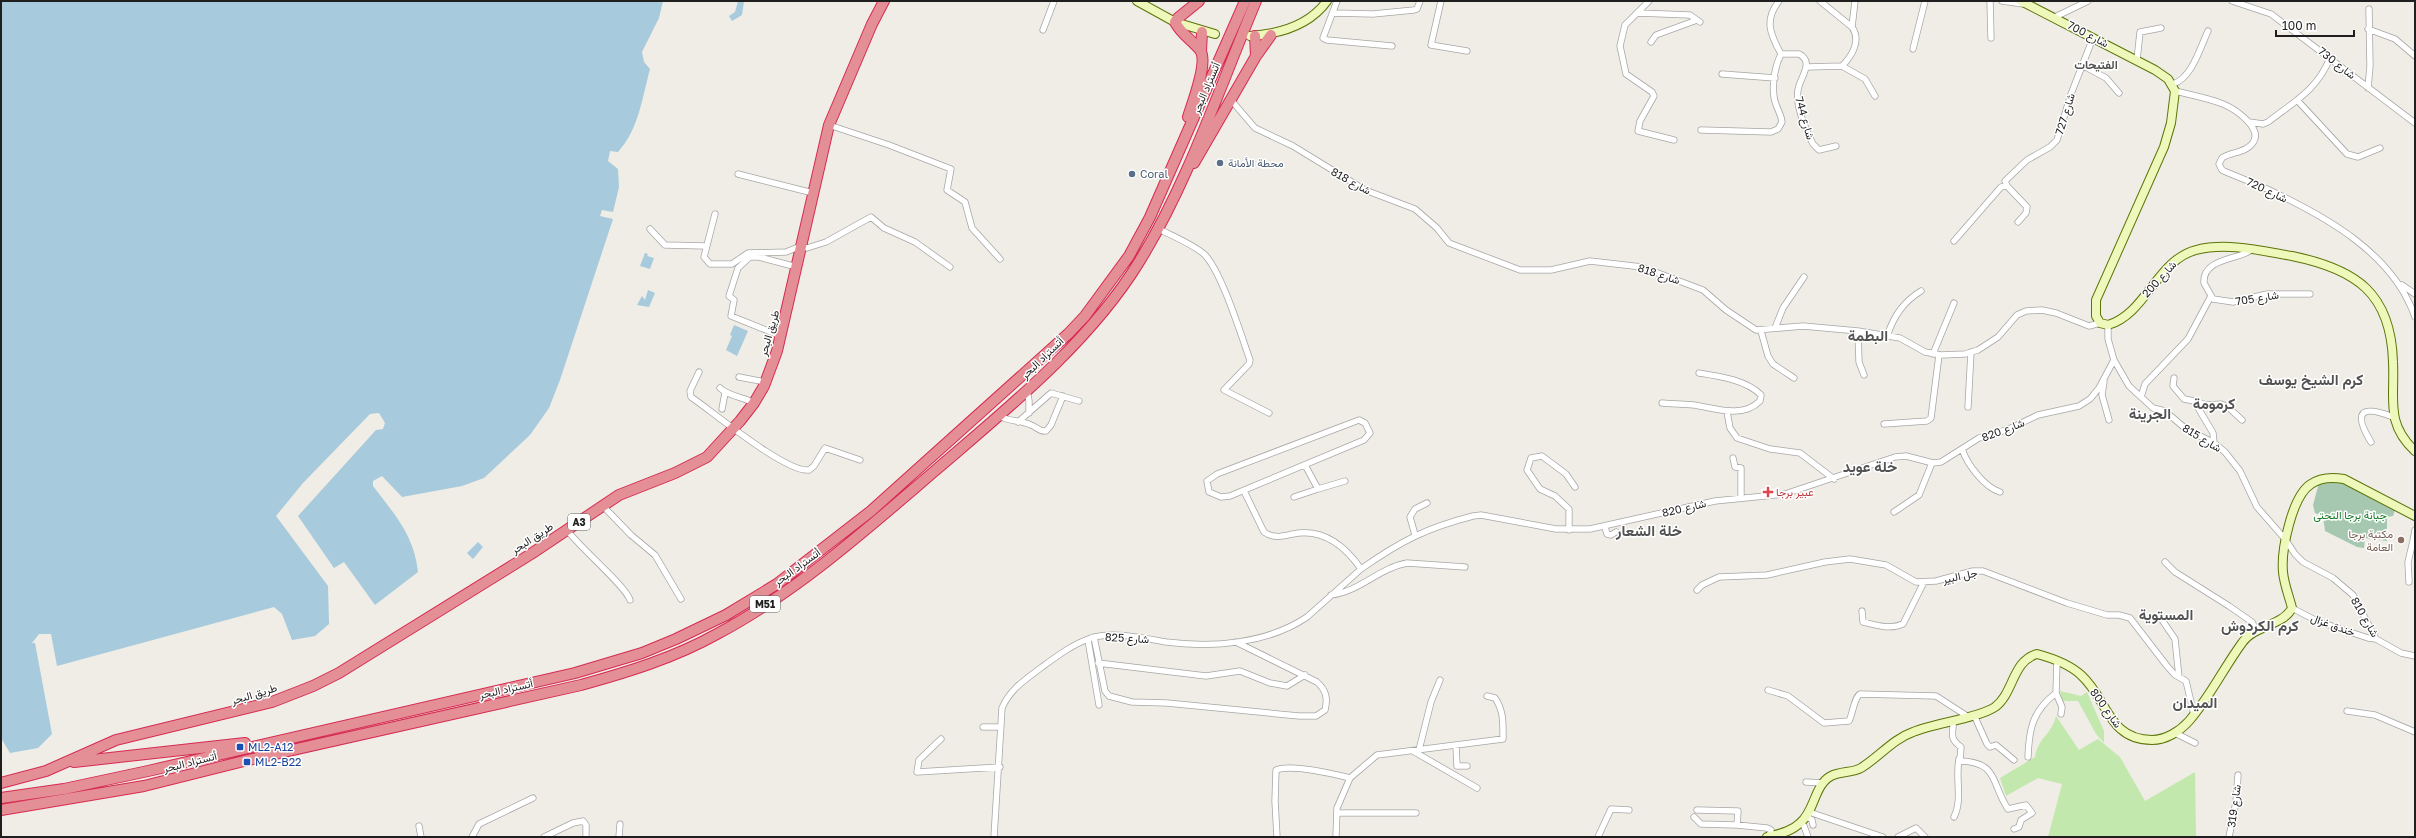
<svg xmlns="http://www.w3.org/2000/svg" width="2416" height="838" font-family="'Golos Text',Vazirmatn,sans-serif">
  <rect width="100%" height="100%" fill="#efede5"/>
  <path fill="#c3e8ad" d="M 2060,691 L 2081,696 L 2087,692 L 2104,731 L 2104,743 L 2096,734 L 2078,701 L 2062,701 Z
    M 2056,716 L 2079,750 L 2098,739 L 2120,757 L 2145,801 L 2195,772 L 2196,837 L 2048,837 L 2062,784 L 2038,778 L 2006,796 L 2000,778 L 2035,757 C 2039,736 2051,736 2056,716 Z"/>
  <path fill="#a7c8b0" d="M 2325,481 L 2343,481 L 2395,510 L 2393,516 L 2387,517 L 2387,541 L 2365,538 L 2364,548 L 2357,547 L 2325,531 L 2323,516 L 2315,513 L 2313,505 L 2319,483 Z"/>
  <path fill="#a7cadc" d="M 1,1 L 663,1 L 659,18 L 642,52 L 644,62 L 650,69 C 642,98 639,129 618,152 L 610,151 L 608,161 L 618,169 L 619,187 L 613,212 L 602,210 L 600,216 L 613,219 L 560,380 L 549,408 L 530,435 L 484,478 L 462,486 L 402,497 L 382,476 L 373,481 L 373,486 C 395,515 414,535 418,572 L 375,605 L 344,562 L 334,568 L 298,516 L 376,430 L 383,429 L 385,423 L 379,413 L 370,414 L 303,483 L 276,516 L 328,586 L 329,624 L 315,636 L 292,640 L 282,614 L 274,607 L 57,666 L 51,634 L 39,634 L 32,643 L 35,643 L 52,734 L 38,748 L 10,753 L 1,738 Z
    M 738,1 L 744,1 L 742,15 L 732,21 L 729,16 L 735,12 Z
    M 645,253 L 648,254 L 647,256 L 654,258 L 650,269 L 640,266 Z
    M 648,290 L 655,293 L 649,307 L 637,305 L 642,296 L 645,300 Z
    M 734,325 L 748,331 L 737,356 L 726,350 L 732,336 L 730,335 Z
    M 478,542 L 483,547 L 473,559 L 467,553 Z"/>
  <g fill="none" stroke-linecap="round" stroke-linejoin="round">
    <defs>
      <path id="street" d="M 1337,1 L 1323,38 L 1327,40 L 1392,46
        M 1441,1 L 1431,45 L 1467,51
        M 1649,1 L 1625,25 L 1620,46 L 1626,74 L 1652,92 L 1654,96 L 1640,121 L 1638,131 L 1674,140
        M 1779,1 C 1764,20 1770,34 1781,54
        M 1820,1 L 1852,27
        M 1855,1 L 1852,27 C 1861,40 1853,55 1842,66 L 1865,79 L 1875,96
        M 1990,1 L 1991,38
        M 2002,1 L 2023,4
        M 2232,1 L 2271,14 L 2415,123
        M 1334,13 L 1373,14 L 1414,10 L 1417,9 L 1420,1
        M 1638,13 L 1690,15 L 1700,22
        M 2055,17 L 2088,1
        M 2368,29 L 2395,39 L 2415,56
        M 1043,30 L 1054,1
        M 1651,42 L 1656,35 L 1697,20
        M 1913,49 L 1925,1
        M 1781,54 L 1799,54 C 1815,62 1800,77 1798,90 C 1795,106 1806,130 1813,144 L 1819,150 L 1836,146
        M 2137,60 L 2140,32 L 2161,28
        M 2082,65 L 2106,78 L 2119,93
        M 1807,67 L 1842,66
        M 1722,74 L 1775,78
        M 2173,84 C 2192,78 2200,48 2208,31
        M 2368,88 L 2370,66 L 2369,9
        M 2175,91 C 2191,95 2208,98 2223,104 C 2235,109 2265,129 2252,144 C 2245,153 2231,152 2222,158 L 2219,164 L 2222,170 C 2237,177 2252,182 2267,189 C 2325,216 2393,253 2415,317
        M 1231,100 L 1255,128 L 1293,146 L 1365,190 L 1415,209 L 1437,228 L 1449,243 L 1520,270 L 1551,270 L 1590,261 L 1642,267 L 1703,290 L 1726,310 L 1756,330 L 1803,326 L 1858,331 L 1900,338 L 1925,352 L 1941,355 L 1965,354 L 1978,350 L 1998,337 L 2017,315 L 2026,311 L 2042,310 L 2056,313 L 2089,326 L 2100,323
        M 2297,100 L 2347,154 L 2358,157 L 2380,148
        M 2249,122 L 2263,124 L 2268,122 C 2295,101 2317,90 2330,58
        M 829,125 L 889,145 L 951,169 L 947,190 L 965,202 L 972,228 L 1000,259
        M 1701,130 L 1771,132 L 1778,129 L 1782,122 C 1781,113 1775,106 1774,97 C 1772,83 1775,66 1781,54
        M 738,174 L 813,193
        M 2007,186 L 2027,207 L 2026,213 L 2018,222
        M 715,214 L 704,257 L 710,264 L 732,264 L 748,253 L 786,252 L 801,246 L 807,248 L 826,242 L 871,217 L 884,228 L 915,242 L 950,267
        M 1157,228 C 1170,235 1195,245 1205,255 C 1222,273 1241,335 1250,360 L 1249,364 L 1224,390 L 1269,413
        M 650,229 L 665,245 L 706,246
        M 1954,241 L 2001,187 L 2007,186 L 2005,181 L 2027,160 L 2050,147 L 2057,140 L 2071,94 L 2093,38
        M 2251,250 C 2239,260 2202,258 2204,283 L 2213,299 L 2233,302 L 2267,294 L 2310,294
        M 2402,285 L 2415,294
        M 2108,325 L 2108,339 L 2114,360 L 2129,386 L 2153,408 L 2165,411 L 2186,429 L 2214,443 L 2225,452 L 2240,471 L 2257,507 L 2285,539 L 2295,554 L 2303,562 L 2333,578 L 2353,595 L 2376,639 L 2401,653 L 2415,656
        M 1775,328 L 1783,308 L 1804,277
        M 1761,331 L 1768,356 L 1773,364 L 1794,378
        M 1858,331 L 1859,362 L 1864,375
        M 781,336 L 731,316 L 734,300 L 729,296 L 738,268 L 750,257 L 759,257 L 797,267
        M 1887,336 C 1894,316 1903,302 1921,291
        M 1933,354 L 1954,303
        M 699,372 L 690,391 L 691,397 C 713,412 786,473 809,470 L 814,466 L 825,448 L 860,460
        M 739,377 L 765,382
        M 2174,378 L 2173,386 L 2184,399 L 2194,401 L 2213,433 L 2214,443
        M 2104,381 L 2102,395 L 2109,420
        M 720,388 C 728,396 743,397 754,403
        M 1027,390 L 1029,401 L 1029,413
        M 2141,397 L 2145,384 L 2188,339 L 2211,296
        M 2194,401 L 2207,405 L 2221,404 L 2228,407 L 2242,420
        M 1662,403 C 1672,404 1683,404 1694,405 C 1715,408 1742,419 1760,401 L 1761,395 C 1747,380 1718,376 1699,373
        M 1968,407 L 1971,352
        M 722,409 L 725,393
        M 1727,412 L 1730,428 L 1737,438 L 1770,449 L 1800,453 L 1834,479
        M 999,416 C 1010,422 1020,420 1031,425 C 1037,427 1039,432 1046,431 L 1051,425 L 1063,396
        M 1359,420 L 1365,423 L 1370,433 L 1364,440 L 1230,496 L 1221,497 L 1209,492 L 1207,481 L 1217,474 Z
        M 1018,422 L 1051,393 L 1079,401
        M 1884,424 L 1927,421 L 1931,418 L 1939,355
        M 2371,442 C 2352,411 2362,405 2393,417
        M 1962,449 C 1967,464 1984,487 2000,492
        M 1733,458 L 1735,467 L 1741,468 L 1741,498
        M 1305,465 L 1318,489 L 1345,481
        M 1244,491 L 1264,532 C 1274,539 1282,536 1293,534 C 1323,528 1345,546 1361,569 C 1401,541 1426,528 1473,516 L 1481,515 L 1556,529 L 1590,529 L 1715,501 L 1785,494 L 1895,457 L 1906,456 L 1933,463 L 1941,462 L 1979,438 L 2009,429 L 2038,415 L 2079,406 L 2090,399 L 2099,388 L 2114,360
        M 1294,497 L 1318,489
        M 602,505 L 631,535 L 655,555 L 681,599
        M 1894,512 L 1919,495 L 1932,463
        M 1605,527 L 1607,534 L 1611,535 L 1616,532
        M 567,530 C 580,548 626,586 630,600
        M 1569,530 L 1569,509 L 1555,496 L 1540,489 L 1527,470 L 1531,458 L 1542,456 L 1566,474 L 1575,487
        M 2415,530 L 2413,541 L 2415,542
        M 1415,535 L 1410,517 L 1415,509 L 1427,503
        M 2165,562 L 2175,572 L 2229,606 L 2252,622 L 2256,630
        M 2409,582 L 2408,562 L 2413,541
        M 1697,590 L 1702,585 L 1719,577 L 1767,575 L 1825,562 L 1850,559 L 1886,565 L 1916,582 L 1936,581 L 1973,571 L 1983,571 L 2067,603 L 2107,615 L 2119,615 L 2130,618 L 2167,666 L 2175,675 L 2186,681 L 2194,715
        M 1331,595 C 1359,592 1379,568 1407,563 L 1465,567
        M 2292,608 L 2317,621 L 2368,638 L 2376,639
        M 1862,611 L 1863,622 C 1876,625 1890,630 1903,624 L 1924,582
        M 2160,617 L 2175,639 L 2179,677
        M 1094,637 L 1105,691 L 1109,696 L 1132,702 L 1167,703 L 1299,716 L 1316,716 L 1325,710 C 1328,698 1326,690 1317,682 L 1236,642
        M 1088,640 L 1099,705
        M 1098,663 L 1206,676 L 1240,671 L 1270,683 L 1287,686 L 1305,675
        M 1768,690 L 1788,696 L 1824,723 L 1849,721 C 1853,713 1854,698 1860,694 L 1936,696 L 1967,716
        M 2056,693 L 2062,707 L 2061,714
        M 2347,711 L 2375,715 L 2415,732
        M 1974,715 L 1987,744 L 1990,747 L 1996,745 L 2014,760
        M 1953,720 C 1954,734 1948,737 1961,747 L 1960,761 C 1999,762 1991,784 2008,809 L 2026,805 L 2032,813 L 2021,820 L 2019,827 L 2014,829
        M 983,727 L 1000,727
        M 2175,733 L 2195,743
        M 941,739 L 919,760 L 917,772 L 1000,767
        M 1456,746 L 1457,766 L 1467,766
        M 1419,750 L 1431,702 L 1440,680
        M 1413,751 L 1477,788
        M 2028,757 C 2029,730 2032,711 2056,693 L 2057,661
        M 1806,782 L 1823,783
        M 1697,810 L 1738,811 L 1737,825 L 1767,828 L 1771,830 L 1769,836
        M 1809,812 L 1883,837
        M 1337,813 L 1416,813
        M 1806,816 L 1812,820 L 1813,825
        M 1694,817 L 1701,824 L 1737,825
        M 1954,817 C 1963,799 1955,779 1959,759
        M 1801,823 L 1804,826 L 1808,837
        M 419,826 L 421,837
        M 472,837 L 479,824 L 533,798
        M 544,837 L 573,823 L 583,821 L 586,825 L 586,837
        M 619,837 L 620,824
        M 994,837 L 1002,708 C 1010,689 1026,679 1042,667 C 1057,656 1073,644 1091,638 C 1114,631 1143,638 1166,642 C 1212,648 1267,644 1307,617 L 1361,569
        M 1277,837 L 1275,801 L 1276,770 C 1291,764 1334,774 1350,778
        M 1336,837 L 1337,808 L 1350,778 L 1377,755 L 1503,739 C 1503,724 1504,711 1495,698 L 1487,696
        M 1598,837 L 1611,809 L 1629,810
        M 1898,837 L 1916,828 L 1925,837
        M 2229,837 L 2236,802 L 2238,775"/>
      <path id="secondary" d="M 1137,1 L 1175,22 L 1215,34
        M 2021,1 L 2155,70 L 2168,79 L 2175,91 L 2171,123 L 2164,147 L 2096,300 L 2096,316 L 2100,323 L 2108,325 C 2146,314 2157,260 2196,250 C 2227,242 2262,251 2292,256 C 2356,269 2391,293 2393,362 C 2395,399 2385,423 2415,451
        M 1250,36 C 1279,34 1309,26 1327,1
        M 1767,837 C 1778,834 1791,832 1800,823 C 1815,811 1814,785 1831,776 C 1841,771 1852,773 1861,768 C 1879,757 1893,739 1913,732 C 1934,723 1979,718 1995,707 C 2014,693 2012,661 2037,654 C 2052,658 2069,664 2081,675 C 2108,699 2108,740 2152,740 C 2166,740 2180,731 2189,721 C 2210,697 2223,669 2242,643 C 2254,625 2283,626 2292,608 C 2289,596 2284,584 2283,572 C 2281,550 2292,496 2311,484 C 2321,477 2333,477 2344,479 L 2415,516"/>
      <path id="highway" d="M 1255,36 L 1256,56
        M 1201,51 L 1202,32
        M 1188,117 C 1192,103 1209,62 1200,50 C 1192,40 1181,34 1175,22 L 1178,18 L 1199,1
        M 1194,163 L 1256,56 L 1271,35
        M 74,762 L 245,743
        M 1,783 L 46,771 L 116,740 L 272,702 L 313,686 L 339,673 L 531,554 L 619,495 L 675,473 L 707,457 L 740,421 L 754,403 L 764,386 L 777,351 L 829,125 L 872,24 L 884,1
        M 1,798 L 64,789 L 148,771 L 575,673 L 642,653 L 676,639 L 726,615 L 777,584 L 871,511 L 1068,334 L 1085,316 L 1129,256 L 1150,217 L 1245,1
        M 1,810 L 144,786 L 244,761 L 581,685 C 628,672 674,658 717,634 C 798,591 868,528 937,469 C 1008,408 1090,342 1139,262 C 1188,183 1220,86 1256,1"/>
    </defs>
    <use href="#street" stroke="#a6a6a6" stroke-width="7"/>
    <use href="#secondary" stroke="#5c7408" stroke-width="10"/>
    <use href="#highway" stroke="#d62a52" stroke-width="12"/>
    <use href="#street" stroke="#fff" stroke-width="5.5"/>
    <use href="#secondary" stroke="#eef8bb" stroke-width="8"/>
    <use href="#highway" stroke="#e48f96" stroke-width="10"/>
  </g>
  <g fill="#5c6f8a" stroke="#fff" stroke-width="1.5">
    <circle cx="1220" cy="163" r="4"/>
    <circle cx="1132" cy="174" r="4"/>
  </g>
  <path fill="#e0444e" stroke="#fff" stroke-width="1.5" d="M1766 486h4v4h4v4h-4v4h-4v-4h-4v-4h4z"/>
  <circle fill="#8d6e63" stroke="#fff" stroke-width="1.5" cx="2401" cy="540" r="4"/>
  <g fill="#1a4fb4" stroke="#fff" stroke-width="1.5">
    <rect x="236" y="743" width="8" height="8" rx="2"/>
    <rect x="243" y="758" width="8" height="8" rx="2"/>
  </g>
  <g text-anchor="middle" stroke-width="3" stroke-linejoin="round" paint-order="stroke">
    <g fill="#fff" stroke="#626262" stroke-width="1">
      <rect x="568" y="514" width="22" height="16" rx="3"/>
      <rect x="750" y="596" width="30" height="16" rx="3"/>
    </g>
    <g font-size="10" font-weight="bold" fill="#1f1f1f">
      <text x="579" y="526">A3</text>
      <text x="765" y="608">M51</text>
    </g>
    <g font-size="11" fill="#1f1f1f" stroke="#fff">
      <text transform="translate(2088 34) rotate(27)" y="4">شارع 700</text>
      <text transform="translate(2337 63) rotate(38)" y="4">شارع 730</text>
      <text transform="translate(1206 88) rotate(-67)" y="4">أتستراد البحر</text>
      <text transform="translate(2065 114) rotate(-73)" y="4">شارع 727</text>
      <text transform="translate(1805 118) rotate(74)" y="4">شارع 744</text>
      <text transform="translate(1351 181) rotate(29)" y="4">شارع 818</text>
      <text transform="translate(2267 190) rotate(25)" y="4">شارع 720</text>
      <text transform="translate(1659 274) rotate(18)" y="4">شارع 818</text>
      <text transform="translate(2159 279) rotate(-48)" y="4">شارع 200</text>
      <text transform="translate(2257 298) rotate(-9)" y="4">شارع 705</text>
      <text transform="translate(769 333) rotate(-74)" y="4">طريق البحر</text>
      <text transform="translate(1042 358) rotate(-44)" y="4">أتستراد البحر</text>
      <text transform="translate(2003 430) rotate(-21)" y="4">شارع 820</text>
      <text transform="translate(2202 438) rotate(31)" y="4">شارع 815</text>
      <text transform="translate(1684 508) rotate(-13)" y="4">شارع 820</text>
      <text transform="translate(532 538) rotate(-33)" y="4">طريق البحر</text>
      <text transform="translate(797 567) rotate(-36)" y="4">أتستراد البحر</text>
      <text transform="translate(1960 576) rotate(-12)" y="4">جل البير</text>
      <text transform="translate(2365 617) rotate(60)" y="4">شارع 810</text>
      <text transform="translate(2333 625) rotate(20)" y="4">خندق غزال</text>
      <text transform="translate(1127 638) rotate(3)" y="4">شارع 825</text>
      <text transform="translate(506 689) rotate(-13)" y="4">أتستراد البحر</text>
      <text transform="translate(254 694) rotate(-17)" y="4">طريق البحر</text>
      <text transform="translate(2106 708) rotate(54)" y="4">شارع 800</text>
      <text transform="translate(190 762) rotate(-14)" y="4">أتستراد البحر</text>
      <text transform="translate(2234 806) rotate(-82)" y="4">شارع 319</text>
    </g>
    <g font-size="11" fill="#4e5e75" stroke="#fff" text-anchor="start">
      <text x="1228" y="167">محطة الأمانة</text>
      <text x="1140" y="178">Coral</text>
    </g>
    <g font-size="11" fill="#be3a42" stroke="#fff" text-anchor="start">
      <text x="1776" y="496">عبير برجا</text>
    </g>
    <g font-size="11" fill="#0f7b24" stroke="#fff">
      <text x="2350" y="519">جبانة برجا التحتى</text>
    </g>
    <g font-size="11" fill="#785e54" stroke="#fff" text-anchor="end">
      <text x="2393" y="538">مكتبة برجا<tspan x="2393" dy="13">العامة</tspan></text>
    </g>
    <g font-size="11" fill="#164399" stroke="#fff" text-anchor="start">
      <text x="248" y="751">ML2-A12</text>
      <text x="255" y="766">ML2-B22</text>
    </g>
    <g font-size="12" font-weight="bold" fill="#525252" stroke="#fff">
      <text x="2096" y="69">الفتيحات</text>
    </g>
    <g font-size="15" font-weight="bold" fill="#525252" stroke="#fff">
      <text x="1868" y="341">البطمة</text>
      <text x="2311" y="385">كرم الشيخ يوسف</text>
      <text x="2214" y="409">كرمومة</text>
      <text x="2150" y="419">الجرينة</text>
      <text x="1870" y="472">خلة عويد</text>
      <text x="1649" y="536">خلة الشعار</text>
      <text x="2166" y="620">المستوية</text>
      <text x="2260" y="631">كرم الكردوش</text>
      <text x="2195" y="708">الميدان</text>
    </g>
  </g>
  <rect width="2416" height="838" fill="none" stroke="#1f1f1f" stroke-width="4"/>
  <path d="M2276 30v6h78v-6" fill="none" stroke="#1f1f1f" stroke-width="2"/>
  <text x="2282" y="30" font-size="12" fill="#1f1f1f" stroke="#ffffff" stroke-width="3" paint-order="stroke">100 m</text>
</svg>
